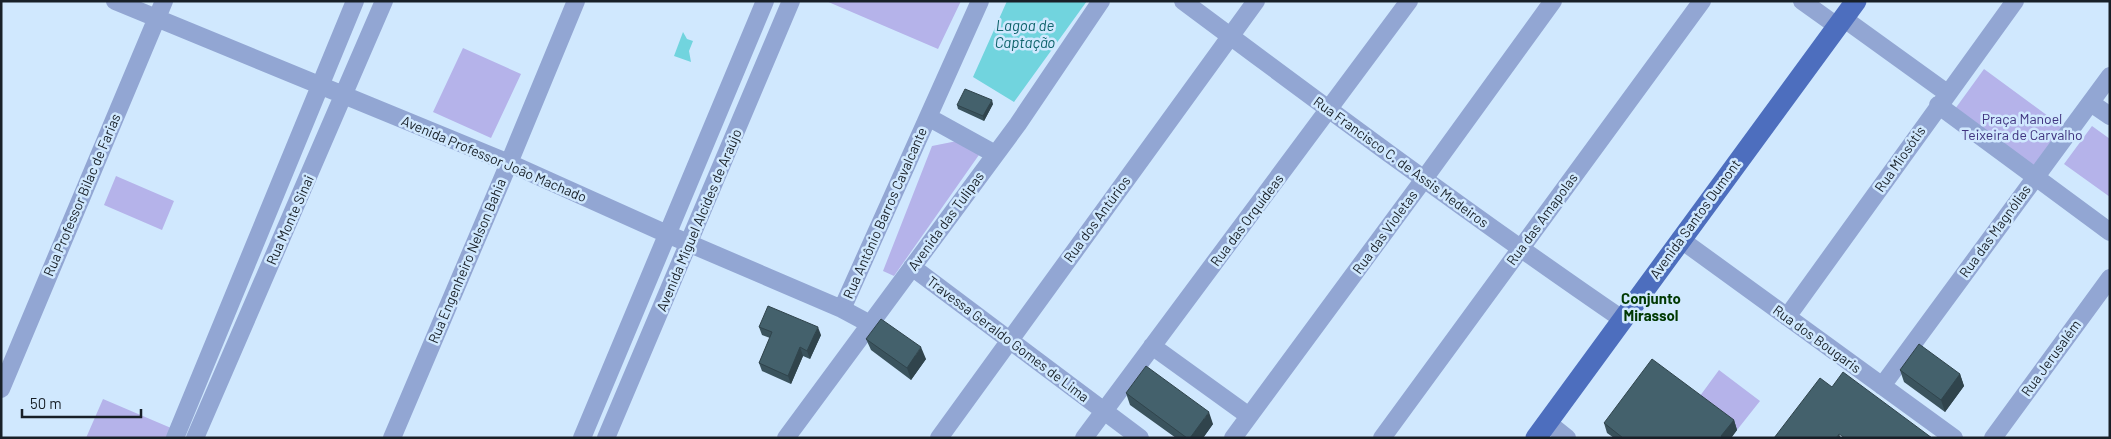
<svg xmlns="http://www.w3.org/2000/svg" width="2111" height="439" font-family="Barlow,sans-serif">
  <rect width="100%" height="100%" fill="#d0e8fe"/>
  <path fill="#b5b3ea" d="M 826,1 L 961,1 L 938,49 Z
    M 463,48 L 521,74 L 491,138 L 433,112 Z
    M 1984,69 L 2063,127 L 2034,166 L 1955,109 Z
    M 2092,126 L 2110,139 L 2110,197 L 2064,164 Z
    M 962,140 L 981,152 L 894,276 L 883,271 L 932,146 Z
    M 116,176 L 174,201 L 162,230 L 104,205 Z
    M 1719,370 L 1760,401 L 1737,430 L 1697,400 Z
    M 103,399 L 171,428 L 167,438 L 86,438 Z"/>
  <path fill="#71d4de" d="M 1007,1 L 1087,1 L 1014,102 L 973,77 Z
    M 683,32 L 687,39 L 693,41 L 689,51 L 691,62 L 674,56 Z"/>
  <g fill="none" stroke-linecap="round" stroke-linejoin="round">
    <path stroke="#92a6d3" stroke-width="18" d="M 115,1 L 509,163 L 667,234 L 842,309 L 870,324
      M 1183,1 C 1328,109 1473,217 1622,319
      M 1802,1 L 1837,26
      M 1843,18 L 1947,93
      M 2091,103 L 2110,116
      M 1938,105 L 2110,232
      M 928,117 L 995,154
      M 1680,239 L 1954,438
      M 912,267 L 1140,438
      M 842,309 L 980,1
      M 1787,317 L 2015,1
      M 1152,346 L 1249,416
      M 1882,386 L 2110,76
      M 1,389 L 164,1
      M 1547,422 L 1567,438
      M 175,438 L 355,1
      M 195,438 L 384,1
      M 392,438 L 509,163 L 576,1
      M 582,438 L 765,1
      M 606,438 L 791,1
      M 786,438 L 1018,124 L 1101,1
      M 939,438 L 1256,1
      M 1084,438 L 1409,1
      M 1233,438 L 1424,179 L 1553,1
      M 1382,438 L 1702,1
      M 1993,438 L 2110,278"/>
    <path stroke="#4d6ebe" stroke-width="21" d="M 1536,438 L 1856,1"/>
  </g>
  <path fill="#3a535d" d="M 993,104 L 984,121 L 958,109 L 957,105 Z
    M 759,327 L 821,335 L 810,359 L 803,356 L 791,384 L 762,371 L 759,363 L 770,338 L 762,335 Z
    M 866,339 L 926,359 L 911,380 L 871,350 Z
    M 1900,370 L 1960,374 L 1964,386 L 1945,412 L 1904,382 Z
    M 1126,393 L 1213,424 L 1203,438 L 1176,438 L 1130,405 Z
    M 1734,420 L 1737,430 L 1731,438 L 1614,438 L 1607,433 L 1604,423 Z"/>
  <path fill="#30444c" d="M 992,100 L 993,104 L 984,121 L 983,116 Z
    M 818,327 L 821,335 L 810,359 L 807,351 Z
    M 800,347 L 803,356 L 791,384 L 788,376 Z
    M 921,347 L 926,359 L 911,380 L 907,368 Z
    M 1960,374 L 1964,386 L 1945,412 L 1941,400 Z
    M 1209,412 L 1213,424 L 1203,438 L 1190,438 Z
    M 1734,420 L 1737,430 L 1731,438 L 1722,438 L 1721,436 Z
    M 1839,434 L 1841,438 L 1836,438 Z"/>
  <path fill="#44616c" stroke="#30444c" d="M 965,89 L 992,100 L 983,116 L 957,105 Z
    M 768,306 L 818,327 L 807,351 L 800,347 L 788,376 L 759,363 L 772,332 L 759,327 Z
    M 881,319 L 921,347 L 907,368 L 866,339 Z
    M 1919,344 L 1960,374 L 1941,400 L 1900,370 Z
    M 1652,359 L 1734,420 L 1721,436 L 1723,438 L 1623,438 L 1604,423 Z
    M 1146,366 L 1209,412 L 1190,438 L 1187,438 L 1126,393 Z
    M 1843,372 L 1932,438 L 1845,438 L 1839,434 L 1836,438 L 1774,438 L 1820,378 L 1832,387 Z"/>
  <g text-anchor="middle" stroke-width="5" stroke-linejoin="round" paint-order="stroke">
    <g font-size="14" fill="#3f337f" stroke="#d0e8fe">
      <text x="2022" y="124">Praça Manoel<tspan x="2022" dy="16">Teixeira de Carvalho</tspan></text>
    </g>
    <g font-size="14" fill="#182028" stroke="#d0e8fe">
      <text transform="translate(494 159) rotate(23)" y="5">Avenida Professor João Machado</text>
      <text transform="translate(1900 159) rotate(-55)" y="5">Rua Miosótis</text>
      <text transform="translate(1401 162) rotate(36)" y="5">Rua Francisco C. de Assis Medeiros</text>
      <text transform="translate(82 195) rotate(-67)" y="5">Rua Professor Bilac de Farias</text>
      <text transform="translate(885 213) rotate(-66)" y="5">Rua Antônio Barros Cavalcante</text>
      <text transform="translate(1097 219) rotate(-54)" y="5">Rua dos Antúrios</text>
      <text transform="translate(1542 219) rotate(-54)" y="5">Rua das Amapolas</text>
      <text transform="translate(1695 219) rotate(-54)" y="5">Avenida Santos Dumont</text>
      <text transform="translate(290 220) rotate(-66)" y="5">Rua Monte Sinai</text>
      <text transform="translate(699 220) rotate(-67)" y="5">Avenida Miguel Alcídes de Araújo</text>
      <text transform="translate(1247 220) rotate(-53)" y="5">Rua das Orquídeas</text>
      <text transform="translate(946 221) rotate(-54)" y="5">Avenida das Tulipas</text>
      <text transform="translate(1995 231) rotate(-54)" y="5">Rua das Magnólias</text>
      <text transform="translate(1385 232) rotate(-54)" y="5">Rua das Violetas</text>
      <text transform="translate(467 261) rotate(-67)" y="5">Rua Engenheiro Nelson Bahia</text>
      <text transform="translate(1008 339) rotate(37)" y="5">Travessa Geraldo Gomes de Lima</text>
      <text transform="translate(1817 339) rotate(36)" y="5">Rua dos Bougaris</text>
      <text transform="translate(2051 358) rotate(-54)" y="5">Rua Jerusalém</text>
    </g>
    <g font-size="15" font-style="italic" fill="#0e636b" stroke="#d0e8fe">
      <text x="1025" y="31">Lagoa de<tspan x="1025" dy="17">Captação</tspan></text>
    </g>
    <g font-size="15" font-weight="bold" fill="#003902" stroke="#d0e8fe">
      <text x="1651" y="304">Conjunto<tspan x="1651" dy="17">Mirassol</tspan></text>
    </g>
  </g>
  <rect width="2111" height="439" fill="none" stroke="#182028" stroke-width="5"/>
  <path d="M22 409v8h119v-8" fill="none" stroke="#182028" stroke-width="2.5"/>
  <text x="30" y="409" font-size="15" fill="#182028" stroke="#d0e8fe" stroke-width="4" paint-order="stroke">50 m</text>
</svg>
